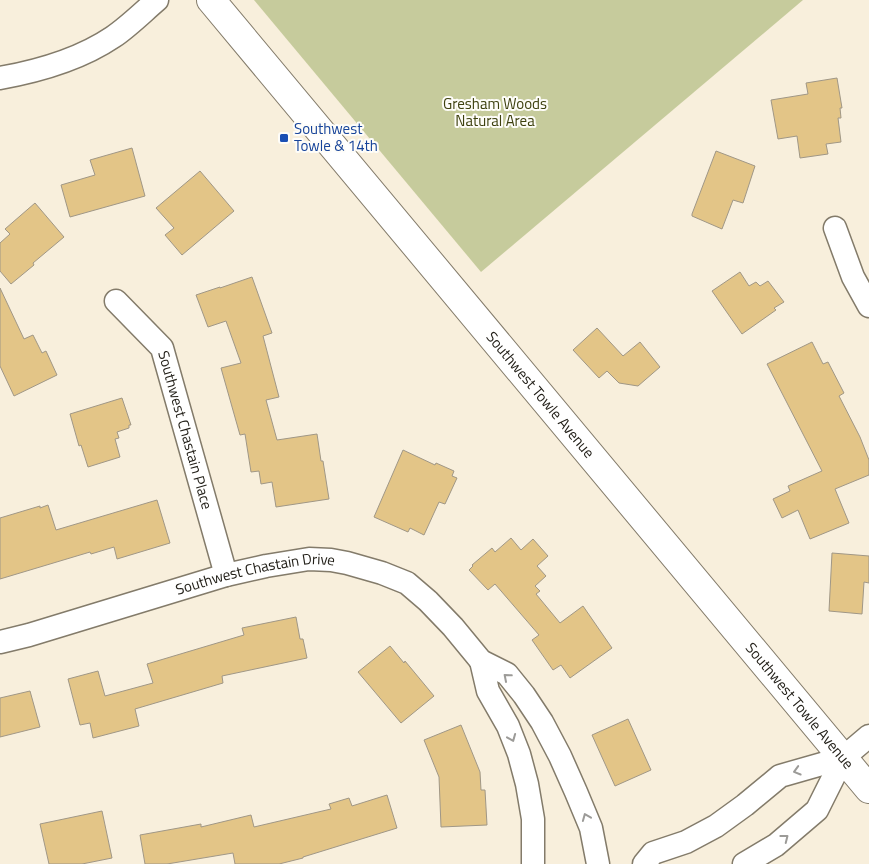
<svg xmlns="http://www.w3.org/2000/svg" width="869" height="864" font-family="'Titillium Web',sans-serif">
  <rect width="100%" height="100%" fill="#f8efdc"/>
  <path fill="#c6cb9c" d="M 254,0 L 803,0 L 481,272 Z"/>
  <path fill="#e3c587" stroke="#a09786" d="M 837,78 L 842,108 L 840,108 L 841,118 L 838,118 L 841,142 L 826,144 L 828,154 L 800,158 L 797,136 L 778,139 L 771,100 L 808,94 L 806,83 Z
    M 132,148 L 145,196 L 70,217 L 61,185 L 95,175 L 90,160 Z
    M 716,151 L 755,166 L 743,203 L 733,200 L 722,229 L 692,216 L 692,214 Z
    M 200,171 L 234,211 L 182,255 L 165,235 L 174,228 L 156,208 Z
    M 35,203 L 64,237 L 33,263 L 34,265 L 11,284 L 0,271 L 0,243 L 10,234 L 5,229 Z
    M 740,272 L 749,286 L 756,282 L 760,286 L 768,281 L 784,302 L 774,308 L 776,310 L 742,334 L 712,291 Z
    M 252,277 L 272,333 L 263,336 L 279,397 L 266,400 L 277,440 L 317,434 L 321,461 L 323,461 L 329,499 L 276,507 L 272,482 L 261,484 L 259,471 L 251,472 L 245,434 L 240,435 L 221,368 L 241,363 L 226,321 L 208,327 L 196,295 L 220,287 L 220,288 Z
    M 0,288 L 24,339 L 33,335 L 42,353 L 46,351 L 57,375 L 14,396 L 0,366 Z
    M 597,328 L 623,356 L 640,342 L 660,367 L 638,386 L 619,383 L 607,371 L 599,378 L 573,350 Z
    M 812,342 L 823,364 L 828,362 L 844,393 L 839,396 L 860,437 L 869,460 L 869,475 L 835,489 L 849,523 L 810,539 L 798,510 L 782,518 L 773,499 L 790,491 L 788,486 L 822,471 L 767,364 Z
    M 122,398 L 131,425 L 129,425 L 129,428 L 117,432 L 119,438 L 115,439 L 120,457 L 88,467 L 81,445 L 79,446 L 70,414 Z
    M 403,450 L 435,465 L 436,463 L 454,471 L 452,476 L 457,478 L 445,504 L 439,502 L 424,535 L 410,528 L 408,532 L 374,517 Z
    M 157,500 L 170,543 L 117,559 L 114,547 L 91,554 L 90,552 L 0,579 L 0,518 L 40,506 L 40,508 L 48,505 L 56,530 Z
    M 511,538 L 521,550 L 533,539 L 548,556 L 537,566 L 546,576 L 535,586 L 540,591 L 536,594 L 560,623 L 583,606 L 612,648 L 570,678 L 561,665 L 553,670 L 532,640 L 539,635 L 495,584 L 488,590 L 469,570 L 473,566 L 472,565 L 492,548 L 495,552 Z
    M 832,553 L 869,556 L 869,583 L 864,582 L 862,614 L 829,611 Z
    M 296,617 L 300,639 L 303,639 L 307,658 L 222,676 L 223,683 L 135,709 L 139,726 L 93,738 L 90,723 L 80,725 L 68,679 L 98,671 L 105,696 L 153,683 L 147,664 L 244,635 L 242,628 Z
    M 390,646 L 404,663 L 405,661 L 434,696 L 401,723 L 358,672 Z
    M 30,691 L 40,727 L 0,737 L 0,698 Z
    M 628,719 L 651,770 L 615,786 L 592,735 Z
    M 461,725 L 480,772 L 481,790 L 485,790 L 487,825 L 441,827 L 439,777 L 424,740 Z
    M 387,795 L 397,828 L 303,857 L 303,858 L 279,864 L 235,864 L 233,853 L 167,864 L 145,864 L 140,835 L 201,824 L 201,827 L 251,815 L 254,827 L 331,809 L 329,804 L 349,798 L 352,806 Z
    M 102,811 L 112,858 L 82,864 L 49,864 L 40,824 Z"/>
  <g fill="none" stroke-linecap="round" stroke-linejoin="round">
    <defs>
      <g id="minor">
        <path d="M 0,78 C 39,71 79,60 113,37 C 128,27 143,12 157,0"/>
        <path d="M 835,228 L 853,277 L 869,306"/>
        <path id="s1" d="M 116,301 L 162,348 L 226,575"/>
        <path id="s2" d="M 0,642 L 29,635 L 226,575 L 266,566 L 309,559 L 331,560 L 347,563 L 382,573 L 407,583 L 428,601 L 453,627 L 481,661 L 507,674 L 524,695 L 542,722 L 560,756 L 576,792 L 591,828 L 598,864"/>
        <path d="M 481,661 L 488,691 L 508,726 L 519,754 L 527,784 L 533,819 L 533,864"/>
        <path d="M 644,864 L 653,853 L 686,842 L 716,826 L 745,805 L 780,776 L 843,758"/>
        <path d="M 744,864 L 776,845 L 817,810 L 843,758 L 869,736"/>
      </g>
      <g id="secondary">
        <path id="s3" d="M 211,0 L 869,789"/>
      </g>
    </defs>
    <use href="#minor" stroke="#837b6a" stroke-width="25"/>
    <use href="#secondary" stroke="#837b6a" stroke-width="30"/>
    <use href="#minor" stroke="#fff" stroke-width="22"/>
    <use href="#secondary" stroke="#fff" stroke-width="28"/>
  </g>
  <defs><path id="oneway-chevron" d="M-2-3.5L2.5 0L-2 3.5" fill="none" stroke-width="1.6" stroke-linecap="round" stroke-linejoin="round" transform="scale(1.25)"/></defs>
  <g stroke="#9c9b98">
    <use href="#oneway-chevron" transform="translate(507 677) rotate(-139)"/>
    <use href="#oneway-chevron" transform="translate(512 738) rotate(68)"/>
    <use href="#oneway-chevron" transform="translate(797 771) rotate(164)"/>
    <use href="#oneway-chevron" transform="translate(586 817) rotate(-112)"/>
    <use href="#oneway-chevron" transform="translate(785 838) rotate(-38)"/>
  </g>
  <rect fill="#1a4fb4" stroke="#fefdf9" stroke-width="2" x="279" y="133" width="10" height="10" rx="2.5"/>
  <g text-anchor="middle" stroke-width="4" stroke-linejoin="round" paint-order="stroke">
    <g font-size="15" fill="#3d400e" stroke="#fefdf9">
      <text x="495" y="109">Gresham Woods<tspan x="495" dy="17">Natural Area</tspan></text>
    </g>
    <g font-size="15" fill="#164399" stroke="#fefdf9" text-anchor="start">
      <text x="294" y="134">Southwest<tspan x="294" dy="17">Towle &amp; 14th</tspan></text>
    </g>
    <g font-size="15" fill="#232019" stroke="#fefdf9">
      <text dy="5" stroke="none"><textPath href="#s3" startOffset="514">Southwest Towle Avenue</textPath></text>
      <text dy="5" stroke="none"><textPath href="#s1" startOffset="151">Southwest Chastain Place</textPath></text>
      <text dy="5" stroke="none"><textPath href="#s2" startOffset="265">Southwest Chastain Drive</textPath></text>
      <text dy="5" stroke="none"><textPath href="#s3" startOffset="919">Southwest Towle Avenue</textPath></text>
    </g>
  </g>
</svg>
